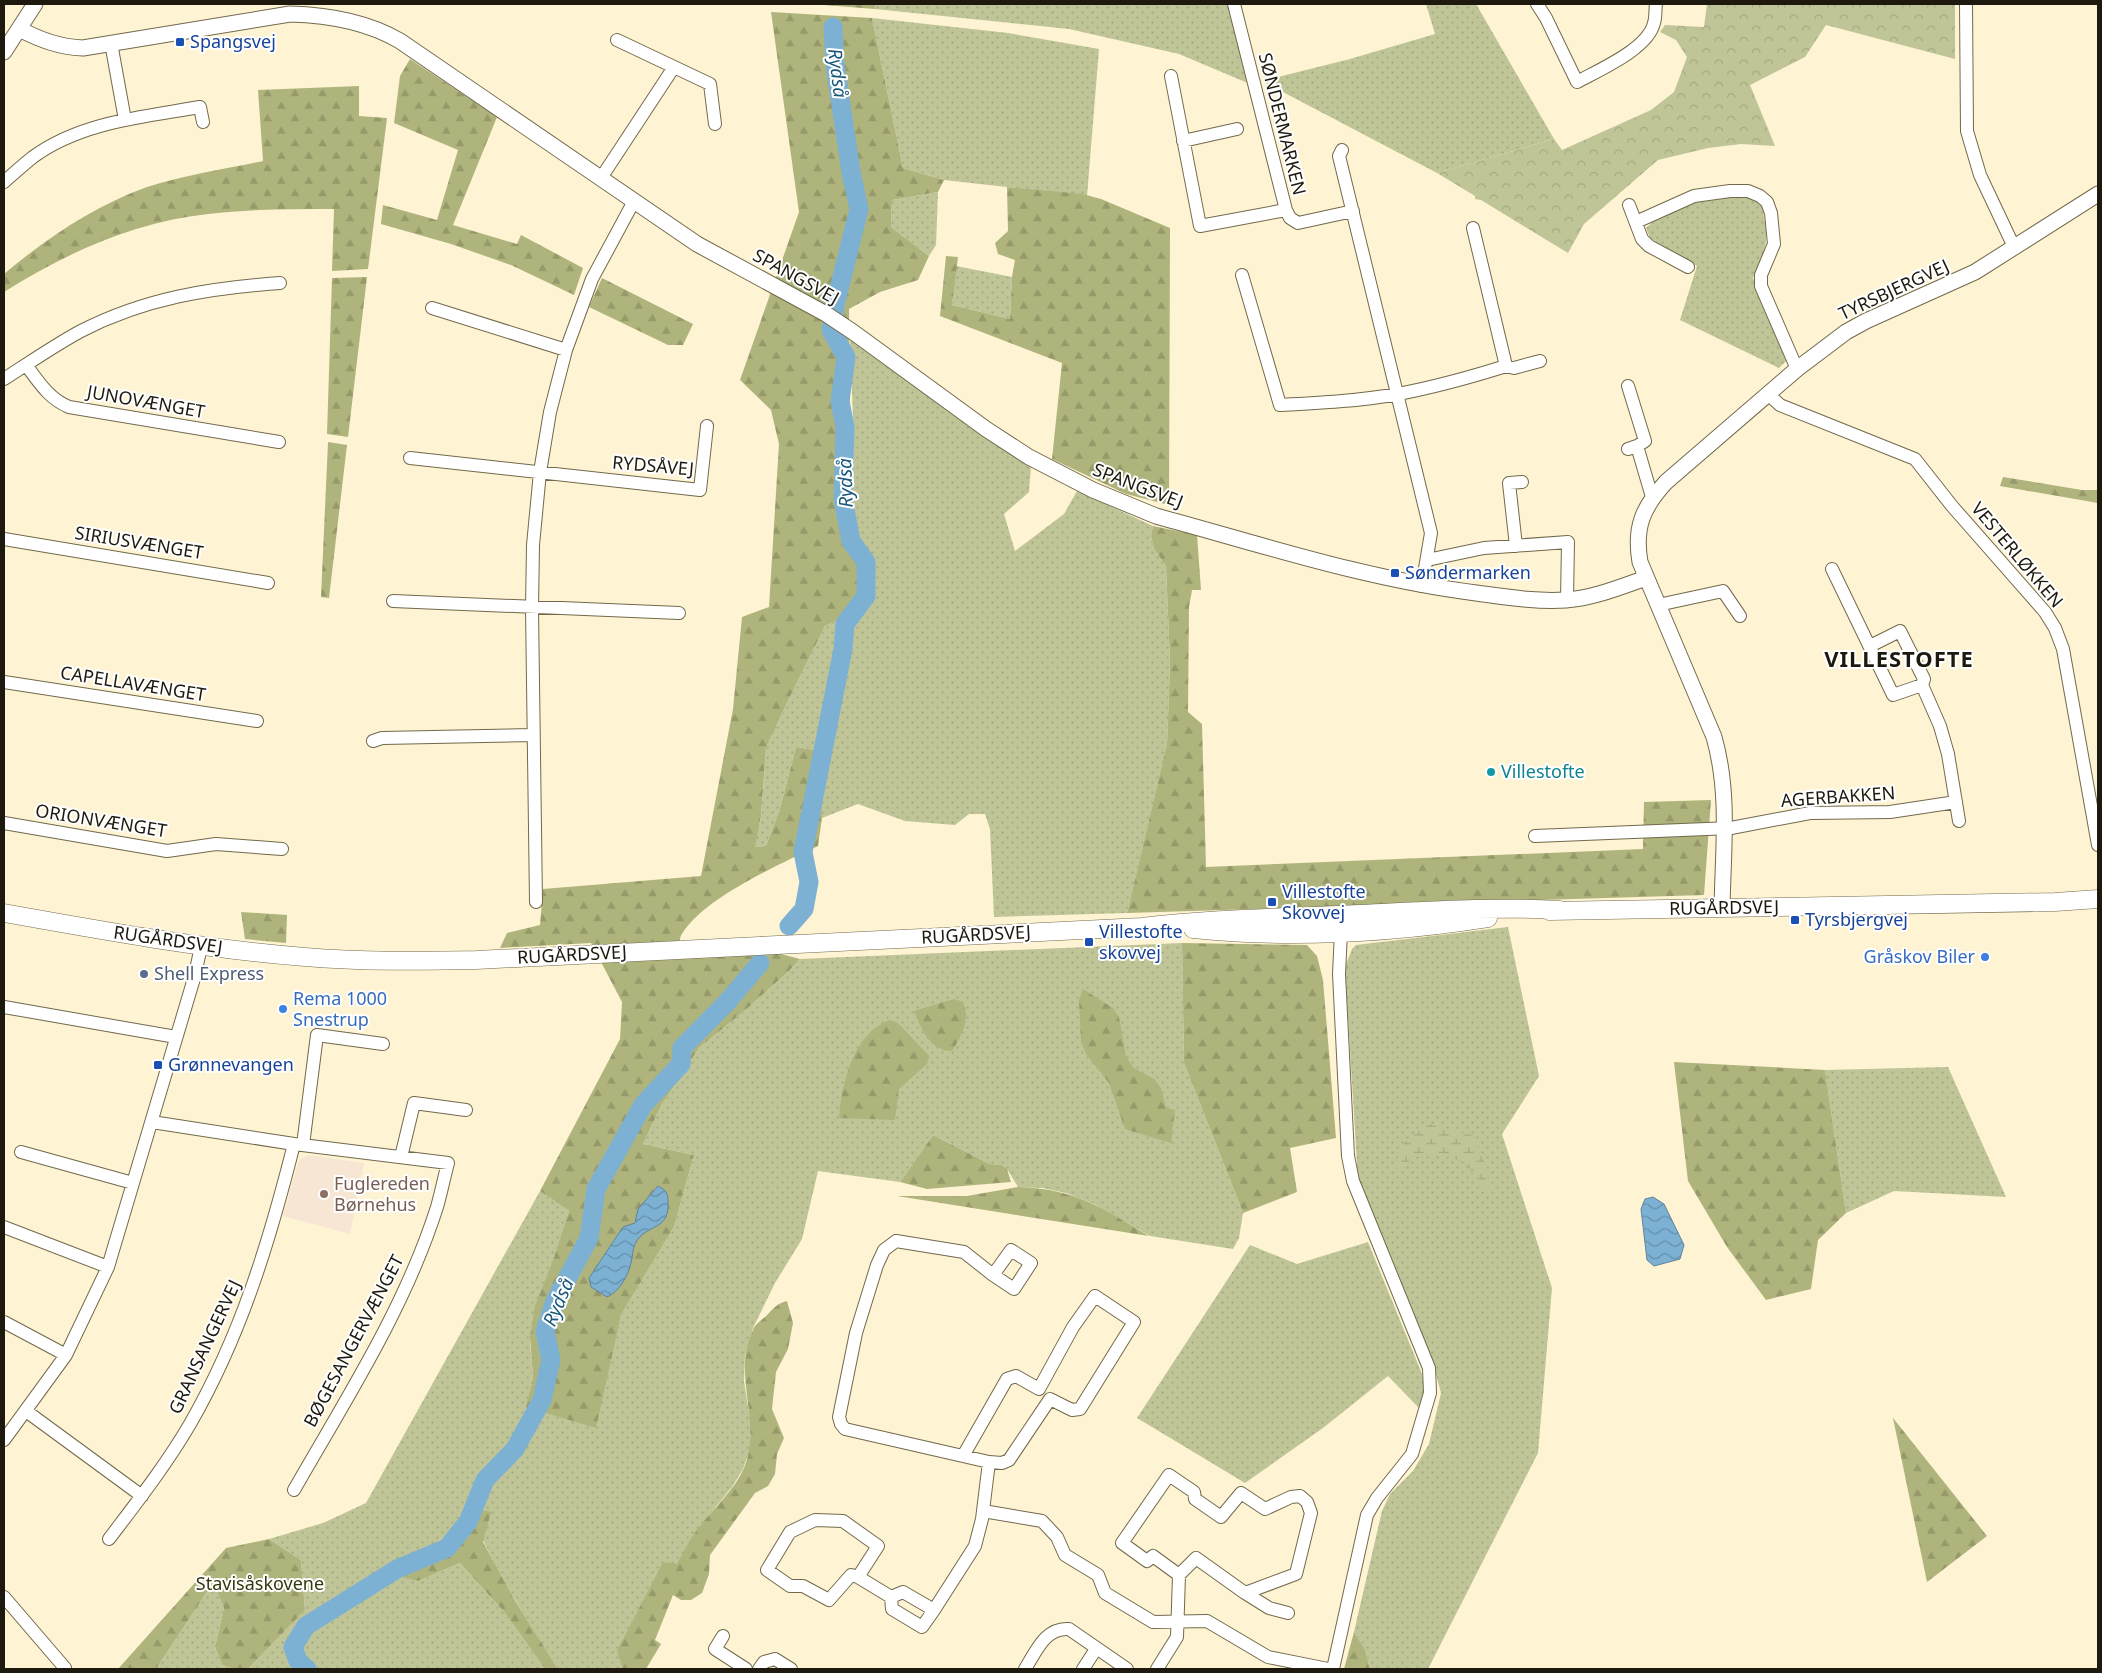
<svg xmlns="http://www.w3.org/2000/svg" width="2102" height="1673" font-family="'Noto Sans',sans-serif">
  <defs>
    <pattern id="grass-dots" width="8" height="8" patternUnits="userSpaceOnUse" patternTransform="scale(1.25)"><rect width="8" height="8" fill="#c0c598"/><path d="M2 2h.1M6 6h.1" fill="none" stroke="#a5a982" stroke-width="1.8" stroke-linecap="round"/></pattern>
    <pattern id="forest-firs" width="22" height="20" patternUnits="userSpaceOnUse" patternTransform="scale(1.25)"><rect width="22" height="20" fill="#afb47c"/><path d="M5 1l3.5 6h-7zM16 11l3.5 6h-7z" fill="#969a6a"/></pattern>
    <pattern id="wetland-marsh" width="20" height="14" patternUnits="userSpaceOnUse" patternTransform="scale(1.25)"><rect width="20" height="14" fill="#c0c598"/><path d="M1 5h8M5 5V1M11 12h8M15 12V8" fill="none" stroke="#a5a982"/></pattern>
    <pattern id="park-crowns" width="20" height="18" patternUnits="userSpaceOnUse" patternTransform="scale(1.25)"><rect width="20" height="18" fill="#c0c598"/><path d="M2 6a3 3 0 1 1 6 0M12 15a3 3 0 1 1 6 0" fill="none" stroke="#a5a982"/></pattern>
    <pattern id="water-waves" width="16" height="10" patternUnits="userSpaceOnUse" patternTransform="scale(1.25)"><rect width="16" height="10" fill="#7cb1d4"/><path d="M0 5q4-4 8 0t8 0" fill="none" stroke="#658faa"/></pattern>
  </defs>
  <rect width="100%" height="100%" fill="#fef3d2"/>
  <path fill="#f8e6d5" d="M 308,1155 L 364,1163 L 350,1234 L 283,1216 L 299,1160 Z"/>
  <path fill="url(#grass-dots)" d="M 876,4 L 1230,4 L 1250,84 L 1179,54 L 1069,29 L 875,9 Z
    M 1426,4 L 1476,4 L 1554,139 L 1437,173 L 1262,81 L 1350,59 L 1435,34 Z
    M 872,18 L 1008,33 L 1099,49 L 1087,196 L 944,180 L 903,168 Z
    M 938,192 L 936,245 L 929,256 L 891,227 L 892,200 Z
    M 1738,194 L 1761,202 C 1769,241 1769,242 1753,278 L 1787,360 L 1779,368 L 1680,320 L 1697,266 L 1650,238 L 1646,228 C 1669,205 1707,200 1738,194 Z
    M 956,266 L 1012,277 L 1010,319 L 952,305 Z
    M 850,340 L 983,436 L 1031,466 L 1029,492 L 1004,514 L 1015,551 L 1064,514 L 1077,491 L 1153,526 L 1151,536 L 1154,549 L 1166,566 L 1170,664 L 1167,745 L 1127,913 L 994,917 L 990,829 L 985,814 L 969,814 L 955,825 L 905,821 L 858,804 L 822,818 L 821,751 L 796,747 L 780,809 L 766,846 L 754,847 L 761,817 L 766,748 L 787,703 L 825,626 L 871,603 L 851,524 L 854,442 Z
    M 1508,927 L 1539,1076 L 1502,1134 L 1552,1288 L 1538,1453 L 1428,1669 L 1370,1669 L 1365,1649 L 1354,1632 L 1382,1511 L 1390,1494 L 1413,1471 L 1429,1444 L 1441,1393 L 1434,1367 L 1358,1181 L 1345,967 L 1352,949 L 1356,945 Z
    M 1182,943 L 1184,1063 L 1243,1213 L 1239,1238 L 1233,1249 L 1150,1236 L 1094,1204 L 1066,1193 L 1042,1188 L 1018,1187 L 1007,1169 L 1002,1165 L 990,1164 L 933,1135 L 900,1182 L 818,1171 L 802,1239 L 775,1283 L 753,1328 L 745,1356 L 744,1381 L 751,1425 L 750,1449 L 743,1469 L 732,1487 L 695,1533 L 623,1669 L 558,1669 C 525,1617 492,1565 468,1507 L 452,1531 L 432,1546 L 398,1559 L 418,1581 L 460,1563 L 504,1612 L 545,1669 L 248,1669 L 305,1610 L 301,1560 L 269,1539 L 323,1523 L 366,1503 L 540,1191 L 569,1211 L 530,1342 L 533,1378 L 527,1407 L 615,1336 L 621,1315 L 674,1227 L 694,1155 L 643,1144 L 661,1106 L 699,1048 L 748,1008 L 790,970 L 800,959 Z
    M 1948,1067 L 2006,1197 L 1894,1191 L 1846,1213 L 1825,1070 Z
    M 1368,1242 L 1422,1374 L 1425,1394 L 1419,1408 L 1388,1376 L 1323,1428 L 1245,1483 L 1137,1418 L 1250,1245 L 1297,1264 Z
    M 213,1583 L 224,1608 L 215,1647 L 222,1665 L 234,1669 L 156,1669 Z"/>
  <path fill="url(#forest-firs)" d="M 811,4 L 876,4 L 875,9 Z
    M 771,12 L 872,18 L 903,168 L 944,180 L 938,192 L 892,200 L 891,227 L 929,256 L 918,280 L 880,292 L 849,309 L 851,524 L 871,604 L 825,626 L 787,703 L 766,748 L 761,816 L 755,847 L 766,846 L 780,809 L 796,747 L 821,751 L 822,818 L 818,846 C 780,864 703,898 682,934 C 678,939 680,950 679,956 L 777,953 L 800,959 L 790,970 L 748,1008 L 699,1048 L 661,1106 L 643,1144 L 694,1155 L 674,1227 L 621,1315 L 596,1428 L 526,1407 L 533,1378 L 530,1337 L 535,1306 L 554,1258 L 569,1211 L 540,1191 L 620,1039 L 622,1002 L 591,943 L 500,948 L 507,933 L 540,925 L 543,889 L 701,876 L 733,709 L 742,617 L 769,607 L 779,444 L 771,410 L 740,380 L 799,212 Z
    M 410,59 L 497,117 L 453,225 L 517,244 L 521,235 L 583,268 L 574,295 L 511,265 L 451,244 L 381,224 L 383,205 L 437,220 L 458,150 L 394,123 L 400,76 Z
    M 359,86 L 359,116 L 387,118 L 368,269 L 332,271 L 334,209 C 292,209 250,209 208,214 C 134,222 66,253 4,292 L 4,274 C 47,238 94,206 147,187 C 185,175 224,169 263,161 L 258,90 Z
    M 1007,187 L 1082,194 L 1101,199 L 1170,228 L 1169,505 L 1126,494 L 1052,459 L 1062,363 L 940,316 L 946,256 L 958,257 L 952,305 L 1010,319 L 1012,277 L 1015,260 L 998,254 L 995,243 L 1008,231 Z
    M 367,277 L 348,437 L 327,434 L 332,278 Z
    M 602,278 L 693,324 L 683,345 L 668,345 L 589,307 Z
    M 328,442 L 347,445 L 329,598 L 321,597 Z
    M 2003,477 L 2082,490 L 2098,490 L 2098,503 L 2000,486 Z
    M 1153,526 L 1197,535 L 1201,590 L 1192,590 L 1189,607 L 1188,712 L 1202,724 L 1206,867 L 1643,849 L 1644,802 L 1711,800 L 1704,895 L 1127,913 L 1167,744 L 1170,664 L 1166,566 L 1154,549 L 1151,536 Z
    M 241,912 L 287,915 L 286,943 L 245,939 Z
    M 1182,943 L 1307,945 L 1317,956 L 1323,980 L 1336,1138 L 1290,1148 L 1297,1192 L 1243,1213 L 1184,1063 Z
    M 1083,989 L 1113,1008 L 1119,1017 L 1126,1057 L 1134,1068 L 1154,1079 L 1161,1088 L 1166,1108 L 1175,1110 L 1171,1143 L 1125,1129 L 1109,1083 L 1086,1054 L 1081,1041 L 1079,1000 Z
    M 954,999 L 963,1002 C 971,1019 961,1037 952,1051 C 930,1051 921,1028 914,1011 Z
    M 890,1020 L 898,1023 L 929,1056 L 927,1064 L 899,1089 L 895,1120 L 839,1118 C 842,1083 853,1033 890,1020 Z
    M 1674,1062 L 1825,1070 L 1846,1213 L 1818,1240 L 1811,1289 L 1766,1300 L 1727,1247 L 1688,1181 Z
    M 933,1135 L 990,1164 L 1002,1165 L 1007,1169 L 1011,1182 L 927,1189 L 900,1182 Z
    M 1018,1187 C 1076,1189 1101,1207 1149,1236 L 897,1196 L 967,1196 Z
    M 787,1301 L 793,1323 L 788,1349 L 776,1372 L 772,1409 L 784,1438 L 777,1454 L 775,1474 L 768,1486 L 755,1493 L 710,1555 L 709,1574 L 702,1593 L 691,1600 L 681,1600 L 673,1595 L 655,1640 L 661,1644 L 646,1669 L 623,1669 L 617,1651 L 663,1562 L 677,1564 C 683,1553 689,1541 696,1531 C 711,1511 734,1491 744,1468 C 763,1421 731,1375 753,1330 C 755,1324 762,1320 766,1316 C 773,1309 777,1303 787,1301 Z
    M 1893,1418 L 1987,1536 L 1927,1582 Z
    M 468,1507 L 491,1512 L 483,1542 L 516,1602 L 558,1669 L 545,1669 L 504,1612 L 460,1563 L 418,1581 L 402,1577 L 398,1559 L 432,1546 L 452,1532 Z
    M 269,1539 L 301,1560 L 305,1610 L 248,1669 L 234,1669 L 222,1665 L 215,1647 L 224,1608 L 213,1583 L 156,1669 L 118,1669 L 226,1548 Z
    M 1354,1632 L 1365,1649 L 1370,1669 L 1344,1669 Z"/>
  <path fill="url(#wetland-marsh)" d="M 1429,1124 L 1472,1135 L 1487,1167 L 1489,1192 L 1464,1162 L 1446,1156 L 1420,1154 L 1397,1169 C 1397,1142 1410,1138 1429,1124 Z"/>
  <path fill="url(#park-crowns)" d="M 1707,4 L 1955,4 L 1955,59 L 1826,25 L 1805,57 L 1750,85 L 1775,146 L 1741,144 L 1708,148 L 1658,160 L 1584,224 L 1568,253 L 1481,200 L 1475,199 L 1475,196 L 1437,173 L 1554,139 L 1562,150 L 1651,110 L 1674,92 L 1687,57 L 1676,40 L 1660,32 L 1665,25 L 1704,27 Z"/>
  <path fill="url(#water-waves)" stroke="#608399" d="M 658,1186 C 666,1190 668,1193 668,1201 C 670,1233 646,1222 635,1244 C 632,1250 633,1257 631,1263 C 628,1276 619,1292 607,1297 L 591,1287 L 589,1278 L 623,1227 L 635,1223 L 638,1209 Z
    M 1653,1197 L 1664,1204 L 1684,1245 L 1680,1259 L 1654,1266 L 1647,1260 L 1641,1209 L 1645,1199 Z"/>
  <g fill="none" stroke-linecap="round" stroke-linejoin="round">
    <path stroke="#7cb1d4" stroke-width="19" d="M 789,926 L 804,909 L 809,882 L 803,852 L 843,649 L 845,624 L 866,596 L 866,562 L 851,541 L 843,499 L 845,427 L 840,401 L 846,357 L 831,330 L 835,305 L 859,209 L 851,172 L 835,65 L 833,27
      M 307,1669 L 298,1661 L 293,1647 L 306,1626 L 397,1569 L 447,1548 L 468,1522 L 485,1480 L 515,1449 L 542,1400 L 551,1360 L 545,1331 L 555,1301 L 589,1238 L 596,1189 L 643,1105 L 681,1064 L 682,1048 L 729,1000 L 760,963"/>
    <defs>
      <path id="minor" d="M 1234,4 L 1286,210 L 1290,218 L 1298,223 L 1353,211
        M 1537,4 L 1546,18 L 1577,82 C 1599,70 1648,49 1654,23 C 1656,17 1655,10 1656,4
        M 1966,4 L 1967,131 L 1980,175 L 2014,247
        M 617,40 L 710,84 L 715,124
        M 111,43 L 125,120
        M 1171,76 L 1200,226 L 1286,210
        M 1183,141 L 1237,129
        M 1342,150 L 1339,156 L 1431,533 L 1422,586
        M 601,178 L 674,67
        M 4,182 C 13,174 23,165 33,157 C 81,122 143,117 200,107 L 203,122
        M 1629,205 L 1642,239 L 1649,246 L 1688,267
        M 1636,222 L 1694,196 L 1730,191 L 1748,191 L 1760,196 L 1767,202 L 1771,213 L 1774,244 L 1761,275 L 1761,286 L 1797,369
        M 1242,275 L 1280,405 C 1319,403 1359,401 1398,394 C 1435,387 1471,377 1506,366 L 1473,228
        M 432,308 L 566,350
        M 26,365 C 39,382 48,398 69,407 L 279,442
        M 1506,366 L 1514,368 L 1540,361
        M 4,379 C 29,363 55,345 81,331 C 145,298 210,288 280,283
        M 1628,386 L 1645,441 L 1637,446
        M 1768,394 L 1780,405 L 1915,459 L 1952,506 L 2045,612 L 2055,628 L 2063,649 L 2098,845
        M 1628,449 L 1637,446 L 1652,497
        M 410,458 L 700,490 L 707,426
        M 4,539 L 268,583
        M 1516,546 L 1509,483 L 1522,482
        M 1427,560 L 1484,548 L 1568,542 L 1567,600
        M 1832,569 L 1893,695 L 1922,685
        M 393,601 L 679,613
        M 1658,605 L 1723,591 L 1740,616
        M 1870,646 L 1900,631 L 1924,679 L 1922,685 L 1940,726 L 1948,754 L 1959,821
        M 4,682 L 257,721
        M 373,741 L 382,738 L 532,735
        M 4,823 L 167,851 L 216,844 L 282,849
        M 1535,836 L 1731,828 L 1810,813 L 1890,812 L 1956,802
        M 536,902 L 532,608 L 533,545 L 540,472 L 550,412 L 566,350 L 592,279 L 634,201
        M 4,1007 L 176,1037
        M 152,1122 L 294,1144 L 448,1163 C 444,1178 441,1193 437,1207 C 405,1308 346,1399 294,1490
        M 303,1145 L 317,1035 L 383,1044
        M 21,1152 L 133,1183
        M 401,1157 L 414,1103 L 466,1110
        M 4,1227 L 108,1267
        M 4,1322 L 66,1355
        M 26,1411 L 142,1496
        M 4,1440 L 66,1355 L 108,1267 L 195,975 L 201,946
        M 963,1456 L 1007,1379 L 1016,1376 L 1039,1389 L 1073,1327 L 1095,1296 L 1134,1322 L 1080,1409 L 1072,1410 L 1050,1399 L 1009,1460 L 1002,1463 L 989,1462
        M 983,1511 L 1042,1521 L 1057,1537 L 1065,1555 L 1098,1575 L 1105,1593 L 1153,1622 L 1207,1621 L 1268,1657 L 1328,1669
        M 109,1539 C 137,1502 166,1465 190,1424 C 241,1335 269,1243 294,1144
        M 858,1577 L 878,1546 L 843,1521 L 815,1520 L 790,1532 L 767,1570 L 790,1586 L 803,1586 L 829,1600 L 851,1575 L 858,1577 L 891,1597 L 903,1592 L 934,1610 L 975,1546 L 982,1519 L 989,1462 L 845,1429 L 841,1424 L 839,1417 L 856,1333 L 877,1265 L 884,1250 L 896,1241 L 964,1252 L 993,1275 L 1011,1250 L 1031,1263 L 1014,1289 L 993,1275
        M 1245,1593 L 1269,1608 L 1288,1613
        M 4,1597 L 65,1668
        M 891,1597 L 892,1609 L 922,1627 L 934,1610
        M 723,1636 L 715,1649 L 746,1669
        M 759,1669 L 764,1662 L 775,1659 L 791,1669
        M 1025,1669 C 1036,1652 1045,1627 1069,1629 L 1127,1669
        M 1083,1669 L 1096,1649
        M 1157,1669 L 1177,1637 L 1179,1575 L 1153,1556 L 1147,1561 L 1122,1543 L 1169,1475 L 1194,1492 L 1195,1499 L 1221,1517 L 1241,1493 L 1265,1509 L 1291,1497 L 1300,1496 L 1307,1502 L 1311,1513 L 1296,1574 L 1245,1593 L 1196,1558 L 1179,1575
        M 1333,1669 L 1367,1515 L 1377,1498 L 1412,1454 L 1430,1393 L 1429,1368 L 1353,1181 L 1348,1156 L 1339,974 L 1341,932"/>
      <path id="tertiary" d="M 19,29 C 41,40 59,47 83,48 L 290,14 C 328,15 366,21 400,41 L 697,244 L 826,314 L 853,332 L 986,429 L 1029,457 L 1093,490 L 1156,516 C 1263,545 1365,579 1476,593 C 1506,597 1536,602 1566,600 C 1594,598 1620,587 1646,578
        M 4,52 L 35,4
        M 1722,908 C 1723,850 1730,793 1714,737 L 1640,562 C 1634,527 1643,507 1666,482 L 1797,369 L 1846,332 L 1866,321 L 1975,272 L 2098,194"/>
      <path id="secondary" d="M 1549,911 L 2055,902 L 2098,899
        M 4,913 C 104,931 204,949 305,957 C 362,962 419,961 476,960 L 1142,927 C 1208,919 1273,918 1339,915 C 1413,912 1486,906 1560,910
        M 1193,929 C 1291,939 1391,933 1488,918"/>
    </defs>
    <use href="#minor" stroke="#72694c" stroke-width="14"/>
    <use href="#tertiary" stroke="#72694c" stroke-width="17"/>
    <use href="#secondary" stroke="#72694c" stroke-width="19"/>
    <use href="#minor" stroke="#fff" stroke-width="12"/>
    <use href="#tertiary" stroke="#fff" stroke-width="15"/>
    <use href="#secondary" stroke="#fff" stroke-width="18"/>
  </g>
  <g fill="#1a4fb4" stroke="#fff" stroke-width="2">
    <rect x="175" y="37" width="10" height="10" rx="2.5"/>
    <rect x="1390" y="568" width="10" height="10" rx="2.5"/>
    <rect x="1267" y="897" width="10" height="10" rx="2.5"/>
    <rect x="1790" y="915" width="10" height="10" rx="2.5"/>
    <rect x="1084" y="937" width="10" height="10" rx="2.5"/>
    <rect x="153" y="1060" width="10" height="10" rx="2.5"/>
  </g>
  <circle fill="#0f9aa8" stroke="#fff" stroke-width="2" cx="1491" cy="772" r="5"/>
  <g fill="#3f7fe0" stroke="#fff" stroke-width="2">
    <circle cx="1985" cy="957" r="5"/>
    <circle cx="283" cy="1009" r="5"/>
  </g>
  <circle fill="#5c6f8a" stroke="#fff" stroke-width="2" cx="144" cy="974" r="5"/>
  <circle fill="#8d6e63" stroke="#fff" stroke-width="2" cx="324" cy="1194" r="5"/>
  <g text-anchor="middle" stroke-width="4" stroke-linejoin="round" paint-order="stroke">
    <g font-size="18" fill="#164399" stroke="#fff" text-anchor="start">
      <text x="190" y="48">Spangsvej</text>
      <text x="1405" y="579">Søndermarken</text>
      <text x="1282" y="898">Villestofte<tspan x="1282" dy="21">Skovvej</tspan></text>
      <text x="1805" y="926">Tyrsbjergvej</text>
      <text x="1099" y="938">Villestofte<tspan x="1099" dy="21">skovvej</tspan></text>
      <text x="168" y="1071">Grønnevangen</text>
    </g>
    <g font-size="18" fill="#1d190e" stroke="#fff">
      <text transform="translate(1282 124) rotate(76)" y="6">SØNDERMARKEN</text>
      <text transform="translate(796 277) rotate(29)" y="6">SPANGSVEJ</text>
      <text transform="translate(1894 290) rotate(-25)" y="6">TYRSBJERGVEJ</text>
      <text transform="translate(146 402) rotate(10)" y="6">JUNOVÆNGET</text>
      <text transform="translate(653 466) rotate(5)" y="6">RYDSÅVEJ</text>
      <text transform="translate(1138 486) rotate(21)" y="6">SPANGSVEJ</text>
      <text transform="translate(139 543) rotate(9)" y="6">SIRIUSVÆNGET</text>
      <text transform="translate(2017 555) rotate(50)" y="6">VESTERLØKKEN</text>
      <text transform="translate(133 684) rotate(9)" y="6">CAPELLAVÆNGET</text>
      <text transform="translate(1838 797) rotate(-4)" y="6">AGERBAKKEN</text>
      <text transform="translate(101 821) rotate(9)" y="6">ORIONVÆNGET</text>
      <text transform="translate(1724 908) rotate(-1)" y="6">RUGÅRDSVEJ</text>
      <text transform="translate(976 935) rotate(-3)" y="6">RUGÅRDSVEJ</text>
      <text transform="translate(168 940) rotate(8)" y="6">RUGÅRDSVEJ</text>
      <text transform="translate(572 955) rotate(-3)" y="6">RUGÅRDSVEJ</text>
      <text transform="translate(354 1341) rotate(-62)" y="6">BØGESANGERVÆNGET</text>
      <text transform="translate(205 1347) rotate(-65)" y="6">GRANSANGERVEJ</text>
    </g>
    <g font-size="18" fill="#0d838f" stroke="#fff" text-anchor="start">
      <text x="1501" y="778">Villestofte</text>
    </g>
    <g font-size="18" fill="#366cbe" stroke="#fff" text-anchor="end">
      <text x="1975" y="963">Gråskov Biler</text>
      <text x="293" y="1005" text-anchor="start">Rema 1000<tspan x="293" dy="21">Snestrup</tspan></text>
    </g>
    <g font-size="18" fill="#4e5e75" stroke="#fff" text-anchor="start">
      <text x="154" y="980">Shell Express</text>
    </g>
    <g font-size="18" fill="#785e54" stroke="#fff" text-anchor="start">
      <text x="334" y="1190">Fuglereden<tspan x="334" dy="21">Børnehus</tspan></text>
    </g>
    <g font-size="18" fill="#34370a" stroke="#fff">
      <text x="260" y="1590">Stavisåskovene</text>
    </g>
    <g font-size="19" font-style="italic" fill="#19587a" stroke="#fff">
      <text transform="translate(838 73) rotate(83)" y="7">Rydså</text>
      <text transform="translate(845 483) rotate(-92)" y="7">Rydså</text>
      <text transform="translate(558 1302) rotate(-67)" y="7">Rydså</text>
    </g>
    <g font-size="22" font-weight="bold" letter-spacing="1" fill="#1d190e" stroke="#fff">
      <text x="1899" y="667">VILLESTOFTE</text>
    </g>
  </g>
  <rect width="2102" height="1673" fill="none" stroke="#1d190e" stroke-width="10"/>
</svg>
